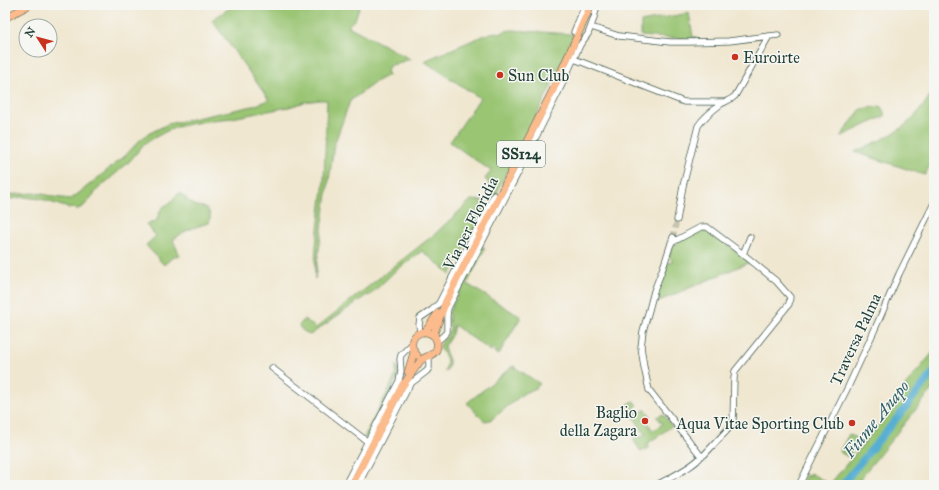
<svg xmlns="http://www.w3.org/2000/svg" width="939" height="490" font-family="'IM FELL Great Primer',serif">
  <rect width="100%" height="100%" fill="#f6f6f2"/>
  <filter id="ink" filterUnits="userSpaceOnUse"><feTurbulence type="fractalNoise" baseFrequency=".025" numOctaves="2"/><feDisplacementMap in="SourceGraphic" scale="8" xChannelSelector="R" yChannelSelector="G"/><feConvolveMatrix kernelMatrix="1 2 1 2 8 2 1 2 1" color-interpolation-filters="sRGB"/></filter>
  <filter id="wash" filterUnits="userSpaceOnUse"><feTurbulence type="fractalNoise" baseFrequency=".012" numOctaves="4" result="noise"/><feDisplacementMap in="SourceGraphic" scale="16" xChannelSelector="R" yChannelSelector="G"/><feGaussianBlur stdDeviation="0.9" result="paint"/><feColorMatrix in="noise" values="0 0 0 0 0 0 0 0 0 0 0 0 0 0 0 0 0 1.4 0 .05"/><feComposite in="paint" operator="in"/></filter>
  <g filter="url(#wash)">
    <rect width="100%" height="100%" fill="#f0e7d0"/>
    <path fill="#9ac573" stroke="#5c8154" d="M 234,5 L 360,5 L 355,19 L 348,26 L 410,59 L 389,66 L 387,70 L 388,75 L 377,81 L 350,101 L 334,145 L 318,256 L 315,279 L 315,264 L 316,246 L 324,181 L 327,100 L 319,100 L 305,102 L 289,107 L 232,118 L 213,120 L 189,124 L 177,127 L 167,131 L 154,138 L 144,144 L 129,162 L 98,189 L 84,206 L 78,209 L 68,208 L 41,199 L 23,197 L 5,200 L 5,195 L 35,193 L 43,194 L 53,197 L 71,199 L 79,193 L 125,156 L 139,141 L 148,134 L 168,124 L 253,106 L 269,100 L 212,20 Z
      M 689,13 L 693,37 L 697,37 L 695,39 L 653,37 L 641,36 L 641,22 Z
      M 512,30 L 570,34 L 574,35 L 550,88 L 516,158 L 509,168 L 498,189 L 497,194 L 492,194 L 490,195 L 487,187 L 490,186 L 488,182 L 485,179 L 491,171 L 450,142 L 480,98 L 424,61 L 490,33 L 497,32 L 500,34 L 505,31 Z
      M 934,89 L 934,156 L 925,175 L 855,152 C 869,145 887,138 900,129 C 915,119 925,104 934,89 Z
      M 881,106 L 885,115 L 885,116 L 840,137 L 861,109 Z
      M 180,193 C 185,197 188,201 193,204 C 197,207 202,206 205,208 C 211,211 211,218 209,223 C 194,227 185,230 173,240 L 180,256 L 174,256 L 164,265 L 146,245 L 156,236 L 146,224 L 156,222 C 158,217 159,211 163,207 C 165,205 169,204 171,202 C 174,198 175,196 180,193 Z
      M 471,200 L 486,201 L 484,205 L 485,208 L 450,275 L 447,272 L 447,271 L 422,251 L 394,272 L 369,296 L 367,295 L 310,335 L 302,330 L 299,326 L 304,319 L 316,328 L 436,233 Z
      M 707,229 L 750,262 L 659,301 L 655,300 L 656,293 L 668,263 L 672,262 L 672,260 L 669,257 L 672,248 L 677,242 L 699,230 Z
      M 482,247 L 483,247 L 485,248 L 467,284 L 521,317 L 498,355 L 494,352 L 495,349 L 493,348 L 491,351 L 454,325 L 452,334 L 444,347 C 446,357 454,361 445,372 C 446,366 449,360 444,354 C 442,351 441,352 440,349 C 439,341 447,339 449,332 C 451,328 449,324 449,319 C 449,316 449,313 450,310 Z
      M 934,351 L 934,387 L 855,485 L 801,485 L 806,475 L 809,476 L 810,473 L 830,484 L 883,420 L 888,412 L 894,408 L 901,397 L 908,393 L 909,391 L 905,386 Z
      M 396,365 L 398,367 L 398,377 L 368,437 L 364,437 L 394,379 L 396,374 Z
      M 513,366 L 540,384 L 534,389 L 524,393 L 492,419 L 487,421 L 483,420 L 467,403 Z
      M 633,401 L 638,405 L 634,408 L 638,414 L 644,410 L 646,410 L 650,415 L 649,418 L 646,420 L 653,431 L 663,424 L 657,417 L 663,414 L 672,426 L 647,444 L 649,447 L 641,452 L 633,439 L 638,436 L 640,437 L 645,434 L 626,406 Z
      M 849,434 L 858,439 L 849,457 L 839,452 Z"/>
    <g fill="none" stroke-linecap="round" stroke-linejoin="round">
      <path stroke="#56aed3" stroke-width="7" d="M 842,485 L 902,412 L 934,371"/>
    </g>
  </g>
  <g filter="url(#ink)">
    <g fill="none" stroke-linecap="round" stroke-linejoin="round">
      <path stroke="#c6c5b1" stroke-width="5.5" stroke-dasharray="5.5 3" stroke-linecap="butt" d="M 673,237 L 677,220"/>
      <defs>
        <path id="minor" d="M 591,27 L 619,36 L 670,42 L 689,42 L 729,41 L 778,35
          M 574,32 L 585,5
          M 574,59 L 684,102 L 724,102
          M 677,220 L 683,186 L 698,126 C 703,118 713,110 721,104 C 726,101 731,100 735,96 L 769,36
          M 671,243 L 701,227 L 707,227 L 743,254 L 776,281 L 790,297 L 789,304 L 735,371 L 734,378 L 733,423 L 731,426 L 704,455 L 701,456 L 649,390 L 644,367 L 641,347 L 643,331 L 649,310 L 654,291 L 664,265 L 673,237
          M 743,254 L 750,237
          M 420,332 L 419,325 L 420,318 L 432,310 L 439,303 L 494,195
          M 437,341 L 442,337 L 447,332 L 447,316 L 448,308 L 519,171 L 558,93 L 580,45 L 588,34 L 594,18 L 597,5
          M 272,368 L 368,442
          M 345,485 L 399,381 L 401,371 L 400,359 L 401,355 L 412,344
          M 358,485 L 410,384 L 427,371 L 429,368 L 429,356
          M 657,485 C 667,479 697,465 701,456
          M 799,485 L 848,387 L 874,331 L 899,274 L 934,203"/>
        <path id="major" d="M 5,18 L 29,5
          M 425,332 L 430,325 L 438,313
          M 417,355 C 403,341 421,323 435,337
          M 408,372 L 414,352
          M 401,388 L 421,360 C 428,355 439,355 437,342 C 436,339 435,336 434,333 L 446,301 L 553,90 L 591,5
          M 352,485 L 403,384"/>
      </defs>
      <use href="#minor" stroke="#3e564b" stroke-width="7"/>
      <use href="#major" stroke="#3e564b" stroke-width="8"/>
      <use href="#minor" stroke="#fff" stroke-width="5.5"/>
      <use href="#major" stroke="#fbbb8c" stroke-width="7"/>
    </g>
  </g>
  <g fill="#c8321e" stroke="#f6f6f2" stroke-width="1.5">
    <circle cx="735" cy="57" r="4"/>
    <circle cx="500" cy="75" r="4"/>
    <circle cx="645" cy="421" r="4"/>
    <circle cx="852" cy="423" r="4"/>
  </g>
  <g text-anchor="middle" stroke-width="3" stroke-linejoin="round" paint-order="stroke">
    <rect fill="#f6f6f2" stroke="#60746d" stroke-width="1" x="497" y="141" width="48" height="26" rx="3"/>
    <g font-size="15" font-weight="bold" fill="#1f3d34">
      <text x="521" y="159">SS124</text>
    </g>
    <g font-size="16" fill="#1f3d34" stroke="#f6f6f2" text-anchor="start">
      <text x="743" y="63">Euroirte</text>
      <text x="508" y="81">Sun Club</text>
      <text x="637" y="418" text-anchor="end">Baglio<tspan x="637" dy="18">della Zagara</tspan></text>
      <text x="844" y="429" text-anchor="end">Aqua Vitae Sporting Club</text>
    </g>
    <g font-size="16" fill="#1f3d34" stroke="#f6f6f2">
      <text transform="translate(470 223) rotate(-63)" y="6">Via per Floridia</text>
      <text transform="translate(855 339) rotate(-65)" y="6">Traversa Palma</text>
    </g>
    <g font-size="17" font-style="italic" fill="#305f64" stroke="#f6f6f2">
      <text transform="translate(876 419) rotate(-51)" y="6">Fiume Anapo</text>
    </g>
  </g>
  <rect width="939" height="490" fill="none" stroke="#f6f6f2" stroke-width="20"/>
  <g transform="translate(38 38) rotate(306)"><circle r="19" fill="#f6f6f2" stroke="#a0aca6"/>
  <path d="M0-3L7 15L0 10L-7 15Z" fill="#c8321e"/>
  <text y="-6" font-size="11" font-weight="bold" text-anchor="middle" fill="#1f3d34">N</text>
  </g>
</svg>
